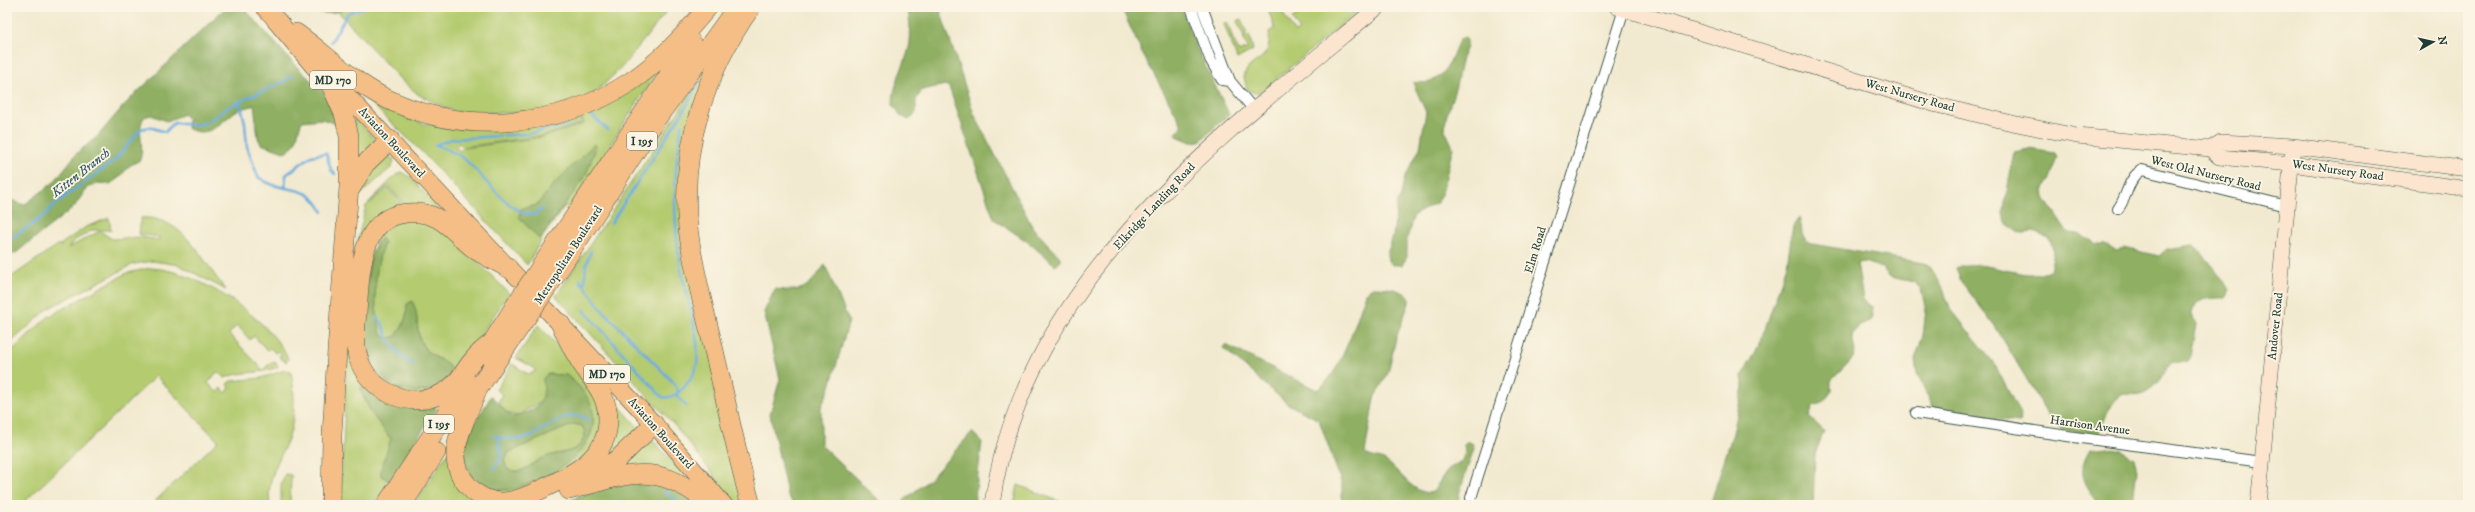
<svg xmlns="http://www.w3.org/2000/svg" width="2475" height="512" font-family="'IM FELL DW Pica',serif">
  <rect width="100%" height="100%" fill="#fcf5e5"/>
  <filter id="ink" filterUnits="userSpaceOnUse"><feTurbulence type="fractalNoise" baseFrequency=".025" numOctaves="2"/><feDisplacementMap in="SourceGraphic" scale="8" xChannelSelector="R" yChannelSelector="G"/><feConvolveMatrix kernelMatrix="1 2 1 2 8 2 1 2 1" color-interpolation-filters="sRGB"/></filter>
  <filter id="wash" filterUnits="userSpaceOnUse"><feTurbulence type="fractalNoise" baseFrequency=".012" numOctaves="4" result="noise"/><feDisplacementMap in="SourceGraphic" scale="16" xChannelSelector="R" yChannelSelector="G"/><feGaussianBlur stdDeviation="0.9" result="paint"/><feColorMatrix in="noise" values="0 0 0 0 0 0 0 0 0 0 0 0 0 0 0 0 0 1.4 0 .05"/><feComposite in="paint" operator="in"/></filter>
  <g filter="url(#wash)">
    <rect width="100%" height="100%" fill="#f2ead0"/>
    <path fill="#b4cb70" stroke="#6a8452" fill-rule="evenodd" d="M 334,7 L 670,7 L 624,65 L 595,93 L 547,114 L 455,112 L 419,95 L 400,79 Z
      M 1267,7 L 1279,7 L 1295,33 L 1299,30 L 1292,18 L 1309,7 L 1363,7 L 1262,91 L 1254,93 L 1247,89 L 1244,77 C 1248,57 1273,64 1269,32 L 1275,29 Z
      M 1241,19 L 1247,33 L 1243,35 L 1237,21 Z
      M 1227,22 L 1233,39 L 1230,40 L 1224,24 Z
      M 1249,35 L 1253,50 L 1237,59 L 1231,42 L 1234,41 L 1239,52 L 1248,48 L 1243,37 Z
      M 712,61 L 684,161 L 746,505 L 737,505 L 676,427 L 556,296 Z
      M 663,63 L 575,199 L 569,207 L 565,206 L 544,235 L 527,265 L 423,153 L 349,82 L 407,118 L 425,124 L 573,114 L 575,121 L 581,119 L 583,123 L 543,136 L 463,147 L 459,143 L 455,147 L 460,151 L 463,148 L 543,137 L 584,124 L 579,112 ZM 594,144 L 596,146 L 585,177 L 539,239 L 524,208 L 537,205 L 552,186 Z
      M 354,120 L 358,121 L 379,144 L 356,168 Z
      M 388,155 L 394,160 L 392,167 L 355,199 L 359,180 Z
      M 402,172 L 410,177 L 446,217 L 376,222 L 370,386 L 360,391 L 372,414 L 391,439 L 385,457 L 385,479 L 390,480 L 374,505 L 337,505 L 342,469 L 351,268 L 366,206 L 388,188 L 401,202 L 395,206 L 397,209 L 403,202 L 388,186 L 368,203 L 397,174 Z
      M 109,218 L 111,230 L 93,230 L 75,240 L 68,248 L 100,231 L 112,239 L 140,237 L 160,240 L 160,237 L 139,234 L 141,218 C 184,215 204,264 226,290 L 179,265 L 153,261 L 134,264 L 49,308 L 7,346 L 7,280 L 59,244 L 61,247 L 61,244 L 86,227 Z
      M 416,218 L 436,223 L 446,230 L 509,293 L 450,381 C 441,391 427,395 414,395 C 356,392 362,338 364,297 C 365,277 363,255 375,238 C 385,224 399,219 416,218 ZM 381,238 L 384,243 C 373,272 373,304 381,334 L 386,338 L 395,337 C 404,326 407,318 407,304 L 412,302 C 421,316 413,337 427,351 C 435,358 445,360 451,369 C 451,396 408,395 392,386 C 376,378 368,363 364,347 C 365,322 361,254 381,238 Z
      M 150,268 C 193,268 272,319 288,359 L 286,362 L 279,357 L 281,354 L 278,351 L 275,353 L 270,348 L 267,350 L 254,336 L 250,340 L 237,325 L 229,334 L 263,370 L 271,362 L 276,363 L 278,367 C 261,375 242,370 225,378 L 217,372 L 208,383 L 217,392 L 221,388 L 226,393 L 230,388 L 227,384 L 231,381 L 261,378 L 285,370 L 291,372 C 295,391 296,420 288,439 C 279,462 266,478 270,505 L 151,505 L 218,441 L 156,376 L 21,505 L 7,505 L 7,355 L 48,317 L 127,273 Z
      M 538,325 L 591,381 L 588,383 C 621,434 589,459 545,480 C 532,487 516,496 502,495 C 461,493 453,451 474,423 C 471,430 467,438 465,445 C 461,470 481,492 506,490 C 517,489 527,484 537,480 C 587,460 619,415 566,375 L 547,374 L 543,379 L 545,391 L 542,401 L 516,416 L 506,412 L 498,402 L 502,396 L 500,392 L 496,390 L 512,364 L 528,374 L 535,372 L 534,368 L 516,358 Z
      M 613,399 L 639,428 L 616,456 L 587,470 Z
      M 574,424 L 582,426 L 585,432 C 582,456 560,450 543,458 C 530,464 522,476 507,469 L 504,460 L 509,452 Z
      M 648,439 L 652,440 L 686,476 L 683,479 L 608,470 Z
      M 449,451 L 492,505 L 413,505 Z
      M 285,474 L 291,475 L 290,505 L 281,505 L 281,484 Z
      M 1018,485 L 1068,505 L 1014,505 Z"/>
    <path fill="#8faf62" stroke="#57764b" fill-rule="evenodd" d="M 226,7 L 243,7 L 294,64 L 325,94 L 336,120 L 336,124 L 322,119 L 302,121 C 296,135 299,146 284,152 L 261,144 L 258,138 L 254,105 C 248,108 241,108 236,111 C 220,122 210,140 187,128 L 188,119 L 184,114 L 167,121 L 151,115 L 144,117 C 136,130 145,144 140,160 L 129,166 L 120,177 L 110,184 L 97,183 L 87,188 L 74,207 L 17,252 L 7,256 L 7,219 L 10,213 L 7,211 L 7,198 L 24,205 L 53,183 L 77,153 L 97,137 L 125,104 Z
      M 310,7 L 344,7 L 341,11 C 330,13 319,16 310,7 Z
      M 908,7 L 939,7 L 974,114 L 1033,228 L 1060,257 L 1060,262 L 1055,265 L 1028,242 L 994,219 L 949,87 L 945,85 L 922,90 L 916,100 L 916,113 L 909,120 L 901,116 L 893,104 C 893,84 904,67 909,48 C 912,35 909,20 908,7 Z
      M 1121,7 L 1181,7 L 1198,51 L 1229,114 L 1200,141 L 1191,142 L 1175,135 L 1181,128 L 1181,123 L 1142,53 Z
      M 1465,37 L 1467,39 L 1467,46 L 1461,61 L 1456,86 L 1446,118 L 1445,130 L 1453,147 L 1442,193 L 1438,202 L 1414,215 L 1407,238 L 1407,257 L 1402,265 L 1392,265 L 1388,261 L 1387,254 L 1393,237 L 1397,203 L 1401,196 L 1404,180 L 1420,148 L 1426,112 L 1413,83 C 1419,81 1424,84 1429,82 C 1450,75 1451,54 1460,39 Z
      M 594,144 L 596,148 L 585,177 L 539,239 L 519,217 L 521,209 L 537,205 L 552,186 Z
      M 2029,149 L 2055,153 L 2057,157 L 2050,179 L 2044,188 L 2045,198 L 2068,233 C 2080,234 2088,236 2096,245 L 2106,245 L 2116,250 L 2124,248 L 2159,256 L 2167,249 L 2194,245 C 2207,259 2220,273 2229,290 L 2226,298 C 2212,298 2194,297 2191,314 L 2197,324 L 2191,356 L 2186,362 L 2172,363 C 2165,371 2159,383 2150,389 C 2143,395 2135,395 2127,394 C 2113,393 2102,425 2099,436 L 2063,430 L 2051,420 L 1995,326 L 1960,280 L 1956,268 C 1973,258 2011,274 2031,274 C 2037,274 2044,272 2050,270 L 2054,252 L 2049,238 L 2034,232 L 2021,233 L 2007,224 L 2003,214 L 2014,152 Z
      M 1799,218 C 1804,230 1798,238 1812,244 L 1923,263 L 1931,268 L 1942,286 L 1950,308 L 1995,365 L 2021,416 L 2020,422 L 1944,413 L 1933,407 L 1917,374 L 1915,360 L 1923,335 L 1926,310 L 1921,289 L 1914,282 L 1890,277 L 1882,268 L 1864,262 L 1857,263 L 1863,300 L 1873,308 L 1871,320 L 1860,325 L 1852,334 L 1855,352 L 1853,358 L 1831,381 L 1831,392 L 1823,403 L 1813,406 L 1809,417 L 1824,431 L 1815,454 L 1813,505 L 1710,505 L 1733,433 L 1743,387 L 1742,375 L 1756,351 L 1765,329 L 1787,264 L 1793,226 Z
      M 381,238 L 384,243 C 373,272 373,304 381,334 L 386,338 L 395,337 C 404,326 407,318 407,304 L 412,301 C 421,316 413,337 427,351 C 434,358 445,360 451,369 L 449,378 L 432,390 L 411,392 L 392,386 L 373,369 L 364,347 L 367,284 L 371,256 Z
      M 825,265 L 849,321 L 829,390 L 821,407 L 821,445 L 884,505 L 794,505 L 787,494 L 770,414 L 780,379 L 764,312 L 775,289 C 805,293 807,288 825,265 Z
      M 1372,287 C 1383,287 1401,288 1409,297 L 1409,303 L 1396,338 L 1388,373 L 1374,398 L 1365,453 C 1369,458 1381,457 1387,462 C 1400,471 1415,497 1433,492 L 1447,470 L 1463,460 L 1465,452 L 1464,445 L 1467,441 L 1473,444 L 1474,448 L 1459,494 L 1458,505 L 1342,505 L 1342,484 L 1319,420 L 1288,404 L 1223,348 L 1225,345 L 1228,346 L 1317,390 C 1340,377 1357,318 1366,293 Z
      M 547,374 L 566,375 C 620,415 586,460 537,480 C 527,484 516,490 505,490 C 485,490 463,475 465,453 C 466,430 481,415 491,396 L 506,412 L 513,417 C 536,410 547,404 543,379 ZM 574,424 L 582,426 L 585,432 C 582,456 560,450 543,458 C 530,464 522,476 507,469 L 504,460 L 509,452 Z
      M 367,386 L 435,405 L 436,410 L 390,480 L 381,476 L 381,469 L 391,439 L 372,414 L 360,388 Z
      M 972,432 L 982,442 L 974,505 L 898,505 L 929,480 Z
      M 2108,447 L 2121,450 L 2134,458 L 2137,470 L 2132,505 L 2099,505 C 2085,482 2075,475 2091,449 Z
      M 664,481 L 699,505 L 561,505 L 601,486 Z"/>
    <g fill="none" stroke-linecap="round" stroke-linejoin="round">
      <path stroke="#6aabde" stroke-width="2.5" d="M 331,42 L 348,13 L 365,7
        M 240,102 L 245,123 L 247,147 L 258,177 C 283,196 308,180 323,212
        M 591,115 L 608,130
        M 435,145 L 452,139 L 528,134 L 569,124
        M 436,145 C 445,149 455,152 463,158 C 481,172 513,220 536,214 L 542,209
        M 285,188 L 286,175 L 311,156 L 326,153 L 331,170 L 335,174
        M 611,223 L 685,109 L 700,81
        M 7,241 L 43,217 L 55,204 L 115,160 L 141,129 L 150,127 L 165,132 L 174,123 C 183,122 192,127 201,124 C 212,121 218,114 227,108 C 248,96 272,89 293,76
        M 580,280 L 603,311 L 675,384 L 678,392
        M 582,284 L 585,281 L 586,265 L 591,251
        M 584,310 L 662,397 C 677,401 695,377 697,364 C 700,334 688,302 682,274 C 673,225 672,175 682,125
        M 377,317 C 385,324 384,333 390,342 C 395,350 405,360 413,364
        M 676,394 L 686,406
        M 494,436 C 504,439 514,440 525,438 C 547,431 565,406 589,420
        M 494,469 L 502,456 L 498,437
        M 664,491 L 682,505"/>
    </g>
  </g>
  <g filter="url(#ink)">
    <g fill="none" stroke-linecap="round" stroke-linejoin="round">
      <defs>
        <path id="street" d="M 1191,7 L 1210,59 L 1222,80 L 1230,81
          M 1202,7 L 1230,81 L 1254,110
          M 2118,209 C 2128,196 2127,179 2142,170 L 2287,206
          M 1916,413 L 2074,437 L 2262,462
          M 1471,498 L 1624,9"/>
        <path id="secondary" d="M 1617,7 L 1937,105 L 2012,123 L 2077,136 L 2210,149 L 2219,157 L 2291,164 L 2468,189
          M 2210,149 L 2221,142 L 2293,146 L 2468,169
          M 992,505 C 1022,283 1217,140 1378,7
          M 2258,505 L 2293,146"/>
        <path id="primary" d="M 264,7 L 285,30
          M 328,75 L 518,278
          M 547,310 L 654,424 L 724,505"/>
        <path id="highway" d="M 751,7 C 705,72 680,148 688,228 C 693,271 706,314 715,355 C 727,405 737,456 751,505
          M 276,20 L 332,87 L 344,114 L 349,136 L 349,186 L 337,350 L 332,435 L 331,505
          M 296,33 C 326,54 350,80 383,97 C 461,136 558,129 630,82 C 660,62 685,35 708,7
          M 351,188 L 365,164 L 390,140
          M 542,265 L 691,42
          M 553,279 L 655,121 L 737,7
          M 492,343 C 485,348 479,353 474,359 C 463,372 457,387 441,394 C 409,410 368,391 358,357 C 353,339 357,318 358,299 C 361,260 364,209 419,213 C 445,215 457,237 476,250 C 486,257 498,262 508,268
          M 485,354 L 515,306
          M 478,388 C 471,408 458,430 456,451 C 454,478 477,503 504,502 C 518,501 532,494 544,488 C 574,474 608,457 608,420 C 608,392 589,378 577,356 C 570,345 566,334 560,323
          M 471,399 L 526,318
          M 590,477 L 618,459 L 654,424
          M 569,490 C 632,473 656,460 711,505
          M 386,505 L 467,382
          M 402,505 L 436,452"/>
      </defs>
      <use href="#street" stroke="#3f574b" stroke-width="12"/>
      <use href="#secondary" stroke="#3f574b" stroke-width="16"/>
      <use href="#primary" stroke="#3f574b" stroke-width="18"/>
      <use href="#highway" stroke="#3f574b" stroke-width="20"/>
      <use href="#street" stroke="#fff" stroke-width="10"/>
      <use href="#secondary" stroke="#fbe5cf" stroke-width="15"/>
      <use href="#primary" stroke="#f5be86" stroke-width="17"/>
      <use href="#highway" stroke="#f5be86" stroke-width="19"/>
      <defs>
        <path id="highway-bridge" d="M 515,306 L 542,265
          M 526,318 L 553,279"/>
      </defs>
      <use href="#highway-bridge" stroke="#3f574b" stroke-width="20" stroke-linecap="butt"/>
      <use href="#highway-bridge" stroke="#f5be86" stroke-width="19"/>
    </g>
  </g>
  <g text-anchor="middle" stroke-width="3.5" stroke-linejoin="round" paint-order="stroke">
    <g fill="#fcf5e5" stroke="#617469" stroke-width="1">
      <rect x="310" y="71" width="46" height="18" rx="3"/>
      <rect x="627" y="132" width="30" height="18" rx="3"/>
      <rect x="584" y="365" width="46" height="18" rx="3"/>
      <rect x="424" y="415" width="30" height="18" rx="3"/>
    </g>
    <g font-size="11" font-weight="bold" fill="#1f3d34">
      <text x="333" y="84">MD 170</text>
      <text x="642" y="145">I 195</text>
      <text x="607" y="378">MD 170</text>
      <text x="439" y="428">I 195</text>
    </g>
    <g font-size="12" fill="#1f3d34" stroke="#fcf5e5">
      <text transform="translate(1910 95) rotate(16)" y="4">West Nursery Road</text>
      <text transform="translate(392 142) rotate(47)" y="4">Aviation Boulevard</text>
      <text transform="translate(2338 170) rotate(8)" y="4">West Nursery Road</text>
      <text transform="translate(2206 173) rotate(14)" y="4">West Old Nursery Road</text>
      <text transform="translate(1154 206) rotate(-47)" y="4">Elkridge Landing Road</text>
      <text transform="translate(1535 250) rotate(-73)" y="4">Elm Road</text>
      <text transform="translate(568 255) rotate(-57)" y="4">Metropolitan Boulevard</text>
      <text transform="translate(2275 326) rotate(-84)" y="4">Andover Road</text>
      <text transform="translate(2090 425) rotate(8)" y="4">Harrison Avenue</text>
      <text transform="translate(661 433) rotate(48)" y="4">Aviation Boulevard</text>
    </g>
    <g font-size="13" font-style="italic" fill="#365e67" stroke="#fcf5e5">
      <text transform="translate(80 172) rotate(-38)" y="5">Kitten Branch</text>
    </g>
  </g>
  <rect width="2475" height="512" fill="none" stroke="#fcf5e5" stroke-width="24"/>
  <g transform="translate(2433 42) rotate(82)" stroke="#fcf5e5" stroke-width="3" paint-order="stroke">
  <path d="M0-3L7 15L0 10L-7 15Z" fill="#1f3d34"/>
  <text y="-6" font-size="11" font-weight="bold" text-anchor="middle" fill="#1f3d34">N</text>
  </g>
</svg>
